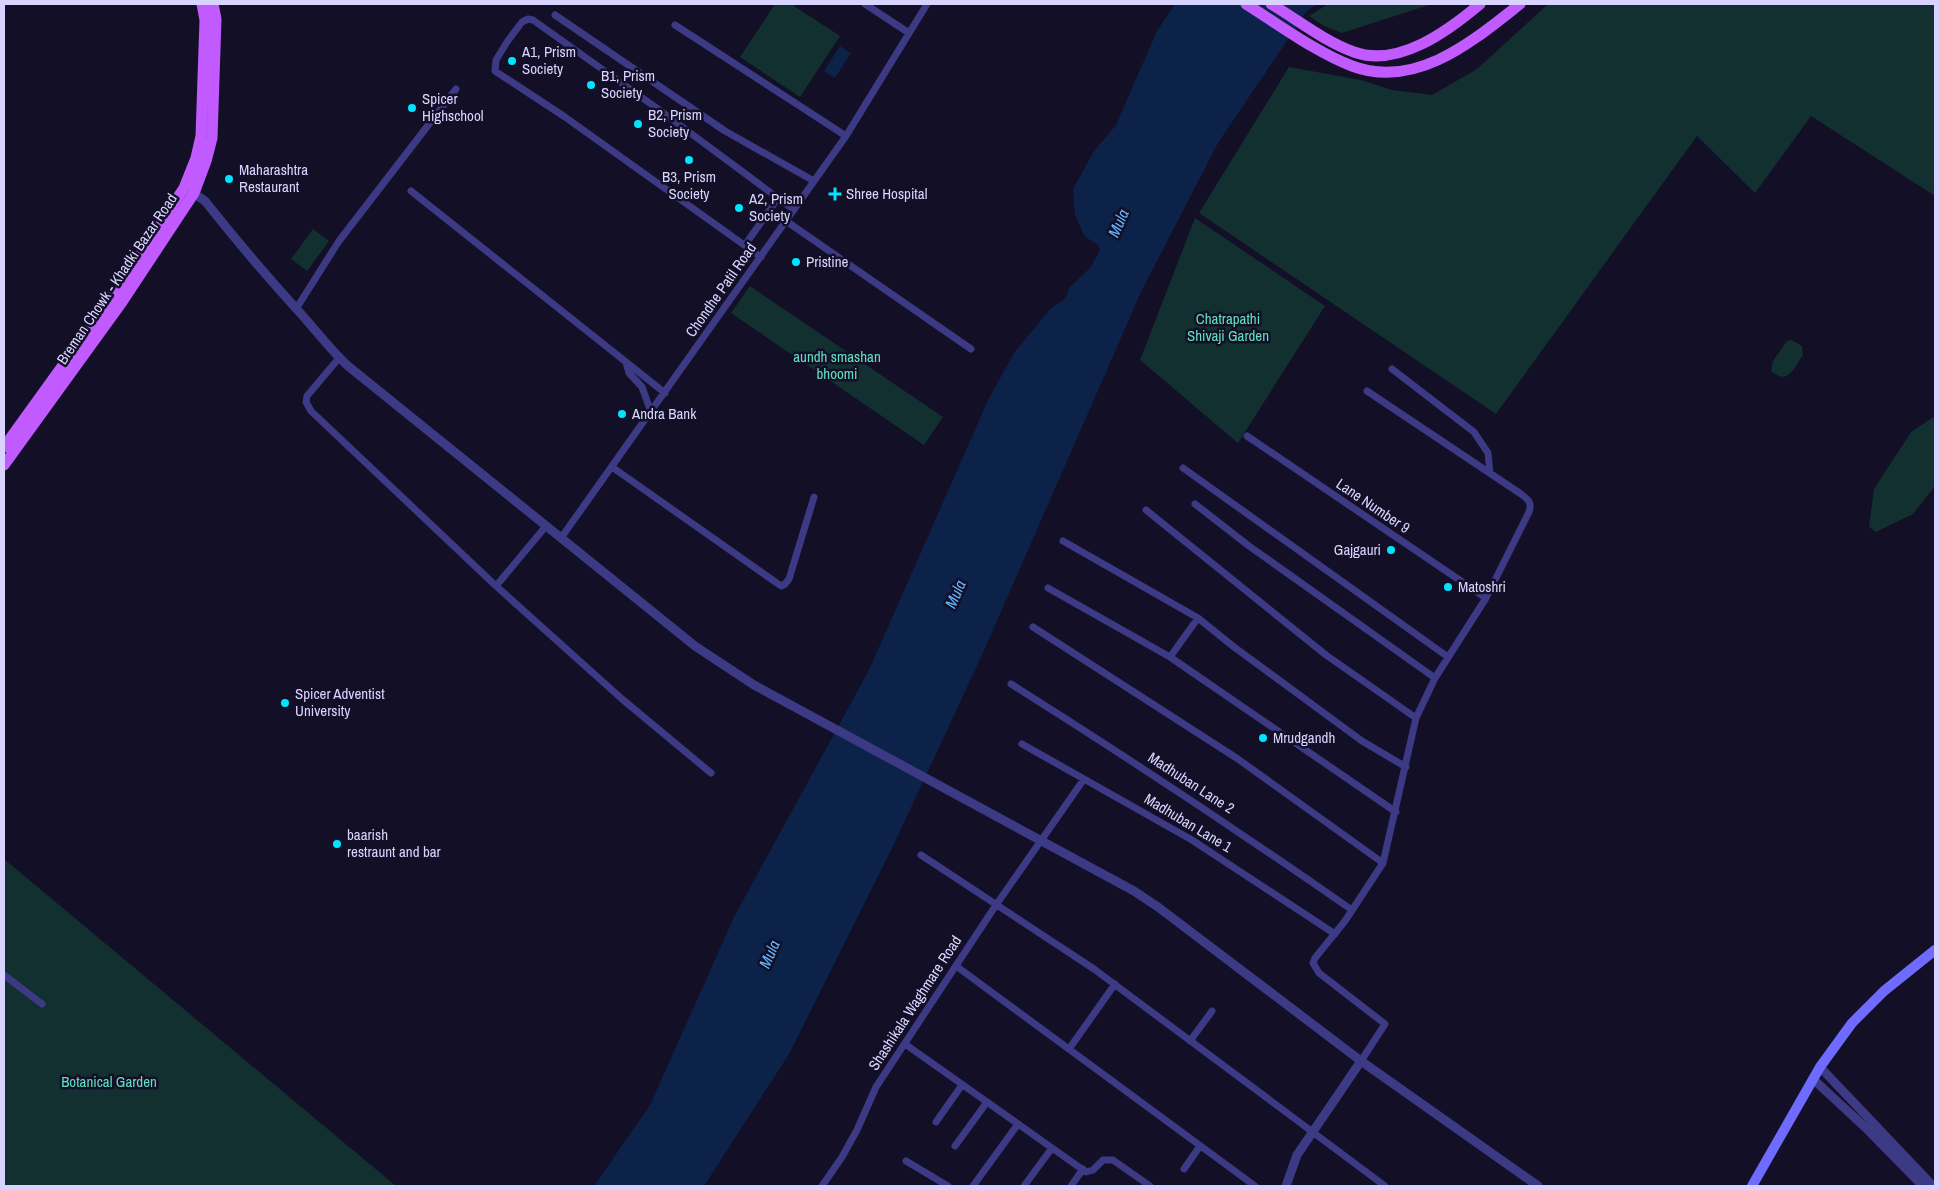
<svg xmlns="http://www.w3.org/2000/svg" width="1939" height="1190" font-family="'Archivo Narrow',sans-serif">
  <rect width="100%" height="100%" fill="#130f26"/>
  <path fill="#12302f" d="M 775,4 L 791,4 L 840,36 L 800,97 L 740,57 Z
    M 1328,4 L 1432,4 L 1342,33 L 1324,26 L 1309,16 Z
    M 1548,4 L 1935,4 L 1935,196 L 1811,116 L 1755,193 L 1697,136 L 1496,414 L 1199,213 L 1289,67 L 1361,80 L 1392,90 L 1432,95 L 1477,69 Z
    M 1195,218 L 1325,306 L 1238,443 L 1140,360 Z
    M 313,229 L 329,241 L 307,271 L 291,259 Z
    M 750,286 L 943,417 L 924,445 L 731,313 Z
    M 1791,340 L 1802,346 L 1803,355 C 1794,368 1788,386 1771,371 L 1773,361 L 1787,341 Z
    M 1935,416 L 1935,486 L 1913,514 L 1876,532 L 1869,527 L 1874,489 L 1911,432 Z
    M 4,859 L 396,1186 L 4,1186 Z"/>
  <path fill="#0c2248" d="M 1175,4 L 1318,4 L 1307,11 L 1218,143 L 1142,290 L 982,655 L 895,842 L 789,1054 L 704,1186 L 594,1186 L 650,1105 L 734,917 L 869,670 L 989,398 L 1014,353 L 1051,308 L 1065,299 L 1070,287 L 1091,267 L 1100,250 L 1097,244 L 1085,237 L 1075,215 L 1073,189 L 1094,151 L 1116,125 L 1157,31 Z
    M 840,46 L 851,53 L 835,78 L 824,71 Z"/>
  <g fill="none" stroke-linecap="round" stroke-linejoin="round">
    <path stroke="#3d3a85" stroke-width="7" d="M 865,4 L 909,33
      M 555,15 L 725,131 L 814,181
      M 675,25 L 846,136
      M 411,191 L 665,393
      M 786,221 L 971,349
      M 745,245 L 778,198
      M 761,257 L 565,117 L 495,71 L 496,60 L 507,42 L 522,22 L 528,19 L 533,20 L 658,109 L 794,210
      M 296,309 L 339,241 L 456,89
      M 339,358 L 307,396 L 306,402 L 311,411 L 496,586 L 622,699 L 711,773
      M 626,362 L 629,373 L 642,387 L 651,412
      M 1392,369 L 1474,432 L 1488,453 L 1490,473
      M 1247,436 L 1486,598
      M 612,467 L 781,586 L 785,584 L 789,579 L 814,497
      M 1183,468 L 1448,657
      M 1195,504 L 1249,546 L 1435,678
      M 1146,510 L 1326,655 L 1416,718
      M 561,538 L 846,136 L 927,4
      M 1063,541 L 1198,618 L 1234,647 L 1362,741 L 1406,767
      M 496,586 L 546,526
      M 1048,588 L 1170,657 L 1396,812
      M 1033,627 L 1238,759 L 1383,863
      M 1170,657 L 1198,618
      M 1011,684 C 1127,757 1240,832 1352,910
      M 1022,744 L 1192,840 L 1335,934
      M 921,855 L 1094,969 L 1385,1186
      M 956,966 L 1255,1186
      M 4,975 L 42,1004
      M 1190,1041 L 1212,1011
      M 905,1044 L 1086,1172 L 1093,1170 L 1103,1160 L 1113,1160 L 1150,1186
      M 1069,1049 L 1115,984
      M 1361,1061 L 1385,1024 L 1319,973 L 1313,963 L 1315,958 L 1345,921 L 1383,863 L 1416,718 L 1435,678 L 1486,598 L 1529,512 C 1532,503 1529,500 1521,494 L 1367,391
      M 936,1122 L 962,1085
      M 955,1146 L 987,1102
      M 906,1161 L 948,1186
      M 1184,1169 L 1200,1146
      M 822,1186 L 842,1157 L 857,1130 L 876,1087 L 996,905 L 1084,779
      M 973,1186 L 1018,1124
      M 1024,1186 L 1052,1148
      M 1071,1186 L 1083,1169"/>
    <path stroke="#3d3a85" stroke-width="9" d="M 189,190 L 205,201 C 236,240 268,278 302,315 C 317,332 331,350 348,366 L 695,646 L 754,685 L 1134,891 L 1158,907 L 1361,1061 L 1538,1186
      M 1820,1067 L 1933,1186
      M 1813,1079 L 1868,1130 L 1923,1186
      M 1286,1186 L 1297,1155 L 1361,1061"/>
    <path stroke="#6f6bff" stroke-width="10" d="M 1752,1186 L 1820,1067 L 1852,1023 L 1884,991 L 1935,950"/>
    <path stroke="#c25bff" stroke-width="11" d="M 1246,4 C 1278,24 1317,53 1352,66 C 1416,90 1473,41 1520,4
      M 1271,4 C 1298,20 1324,41 1354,52 C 1398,68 1448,31 1480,4
      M 4,447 L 113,296 L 184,188 L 196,158 L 201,136 L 205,20 L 202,4
      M 4,465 L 122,302 L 194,193 L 206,161 L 212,138 L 216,19 L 213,4"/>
  </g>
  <g fill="#00e5ff" stroke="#130f26" stroke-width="2">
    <circle cx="512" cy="61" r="5"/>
    <circle cx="591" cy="85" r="5"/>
    <circle cx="412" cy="108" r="5"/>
    <circle cx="638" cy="124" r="5"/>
    <circle cx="689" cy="160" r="5"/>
    <circle cx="229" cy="179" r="5"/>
    <path d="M832.5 186.5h5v5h5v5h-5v5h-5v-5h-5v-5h5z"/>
    <circle cx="739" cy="208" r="5"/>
    <circle cx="796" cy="262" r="5"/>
    <circle cx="622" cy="414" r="5"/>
    <circle cx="1391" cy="550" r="5"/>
    <circle cx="1448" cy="587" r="5"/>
    <circle cx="285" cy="703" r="5"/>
    <circle cx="1263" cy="738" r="5"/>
    <circle cx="337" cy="844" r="5"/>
  </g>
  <g text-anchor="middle" stroke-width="5" stroke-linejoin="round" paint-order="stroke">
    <g font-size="15" fill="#d9d4ff" stroke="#130f26" text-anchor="start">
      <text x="522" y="57">A1, Prism<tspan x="522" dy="17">Society</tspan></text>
      <text x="601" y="81">B1, Prism<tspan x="601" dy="17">Society</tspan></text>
      <text x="422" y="104">Spicer<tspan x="422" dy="17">Highschool</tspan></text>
      <text x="648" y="120">B2, Prism<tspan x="648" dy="17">Society</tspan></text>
      <text x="239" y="175">Maharashtra<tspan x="239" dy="17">Restaurant</tspan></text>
      <text x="689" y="182" text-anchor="middle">B3, Prism<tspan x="689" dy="17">Society</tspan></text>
      <text x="846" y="199">Shree Hospital</text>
      <text x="749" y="204">A2, Prism<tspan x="749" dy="17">Society</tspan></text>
      <text x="806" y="267">Pristine</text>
      <text x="632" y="419">Andra Bank</text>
      <text x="1381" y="555" text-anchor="end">Gajgauri</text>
      <text x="1458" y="592">Matoshri</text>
      <text x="295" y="699">Spicer Adventist<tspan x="295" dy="17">University</tspan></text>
      <text x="1273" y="743">Mrudgandh</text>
      <text x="347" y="840">baarish<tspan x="347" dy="17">restraunt and bar</tspan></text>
    </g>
    <g font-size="15" fill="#d9d4ff" stroke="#130f26">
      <text transform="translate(117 279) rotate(-56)" y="5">Breman Chowk - Khadki Bazar Road</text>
      <text transform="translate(721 290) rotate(-55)" y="5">Chondhe Patil Road</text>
      <text transform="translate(1373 506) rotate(34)" y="5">Lane Number 9</text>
      <text transform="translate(1191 783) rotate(33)" y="5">Madhuban Lane 2</text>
      <text transform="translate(1188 823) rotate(31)" y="5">Madhuban Lane 1</text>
      <text transform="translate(915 1003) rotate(-57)" y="5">Shashikala Waghmare Road</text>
    </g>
    <g font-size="15" fill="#5fe0c0" stroke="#130f26">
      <text x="1228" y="324">Chatrapathi<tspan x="1228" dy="17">Shivaji Garden</tspan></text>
      <text x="837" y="362">aundh smashan<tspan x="837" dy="17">bhoomi</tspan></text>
      <text x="109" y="1087">Botanical Garden</text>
    </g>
    <g font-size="16" font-style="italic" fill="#62b6ff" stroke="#130f26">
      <text transform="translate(1118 223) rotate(-66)" y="6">Mula</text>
      <text transform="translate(955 594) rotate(-66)" y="6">Mula</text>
      <text transform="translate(769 954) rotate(-66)" y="6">Mula</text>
    </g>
  </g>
  <rect width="1939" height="1190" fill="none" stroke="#d9d4ff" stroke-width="10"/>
</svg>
